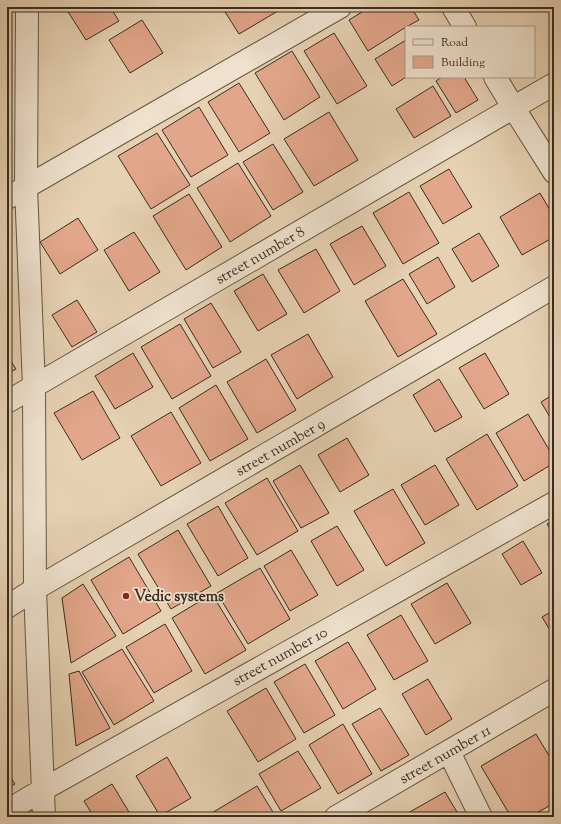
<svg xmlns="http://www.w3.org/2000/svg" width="561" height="824" font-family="'Sorts Mill Goudy',serif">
  <rect width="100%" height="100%" fill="#e6d1b3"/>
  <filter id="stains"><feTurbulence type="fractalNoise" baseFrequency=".005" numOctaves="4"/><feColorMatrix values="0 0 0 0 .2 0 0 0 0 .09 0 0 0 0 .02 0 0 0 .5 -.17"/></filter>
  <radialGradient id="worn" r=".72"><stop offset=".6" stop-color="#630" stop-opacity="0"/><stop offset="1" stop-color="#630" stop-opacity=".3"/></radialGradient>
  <path fill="#e2a68a" stroke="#3a2e1f" d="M 65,7 L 110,7 L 119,21 L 86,40 Z
    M 130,7 L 140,7 L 133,12 Z
    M 222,7 L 275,7 L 278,11 L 239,34 Z
    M 370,7 L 411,7 L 419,20 L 406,27 L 368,51 L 349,20 Z
    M 142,20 L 163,53 L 130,73 L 109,40 Z
    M 334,33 L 367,86 L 337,104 L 304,51 Z
    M 406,40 L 406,77 L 392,86 L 375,59 Z
    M 292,51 L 320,97 L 284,120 L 255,73 Z
    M 442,77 L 464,77 L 478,100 L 456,113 L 436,81 Z
    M 239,83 L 270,133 L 239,152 L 208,102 Z
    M 433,86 L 451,116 L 414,138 L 396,109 Z
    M 199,107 L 228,155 L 191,177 L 162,130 Z
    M 329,112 L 358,160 L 314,186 L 284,139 Z
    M 157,133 L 190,185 L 151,209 L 118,156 Z
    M 273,144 L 303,192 L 273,210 L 243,162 Z
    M 238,163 L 271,216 L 230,242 L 197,188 Z
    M 449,169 L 472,207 L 443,224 L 420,186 Z
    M 409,192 L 439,243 L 403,264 L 373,213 Z
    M 540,193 L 554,217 L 554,237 L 522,255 L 500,217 Z
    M 189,194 L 222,247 L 186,270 L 153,216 Z
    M 78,218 L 98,250 L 60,274 L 40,242 Z
    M 362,226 L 386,266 L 354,285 L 330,244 Z
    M 134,232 L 160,272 L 129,291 L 104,250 Z
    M 479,233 L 499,266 L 472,282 L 452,249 Z
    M 316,249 L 340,291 L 304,313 L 278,270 Z
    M 438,257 L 455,287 L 427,304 L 409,274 Z
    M 263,274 L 287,314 L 258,331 L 234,291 Z
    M 403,279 L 437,334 L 398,357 L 365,301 Z
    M 77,300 L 97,332 L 72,347 L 52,315 Z
    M 211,303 L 241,352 L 213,368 L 184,319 Z
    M 180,324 L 211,376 L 172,399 L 141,347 Z
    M 308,334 L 333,377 L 297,399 L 271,355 Z
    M 133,353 L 153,387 L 115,409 L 95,376 Z
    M 485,353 L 509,394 L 484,409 L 459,368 Z
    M 7,355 L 16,369 L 7,374 Z
    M 266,359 L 296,410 L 257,433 L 227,382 Z
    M 439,379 L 462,417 L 435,432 L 413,395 Z
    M 216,385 L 248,439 L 210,461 L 179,408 Z
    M 93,391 L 120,438 L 82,460 L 54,413 Z
    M 554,394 L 554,424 L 541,402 Z
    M 171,412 L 201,463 L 161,486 L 131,436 Z
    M 528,414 L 554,458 L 554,463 L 524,481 L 496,433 Z
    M 487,434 L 518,486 L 477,510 L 446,459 Z
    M 347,438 L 369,475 L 340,492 L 318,455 Z
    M 300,465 L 329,513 L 301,528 L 273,481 Z
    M 435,465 L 459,505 L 425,525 L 401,485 Z
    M 267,478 L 298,531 L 257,555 L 225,503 Z
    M 393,489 L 425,543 L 386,566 L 354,511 Z
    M 218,506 L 248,558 L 218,576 L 187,524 Z
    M 554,520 L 554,535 L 547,524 Z
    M 337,526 L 364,570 L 337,586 L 311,541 Z
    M 178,530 L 211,586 L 171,609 L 138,554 Z
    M 523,541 L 542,573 L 521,585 L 502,554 Z
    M 291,550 L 318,595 L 290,611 L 264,566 Z
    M 129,557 L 161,611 L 123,634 L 91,580 Z
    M 260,568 L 290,619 L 248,644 L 217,593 Z
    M 447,583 L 471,623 L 435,644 L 411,604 Z
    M 83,584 L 116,636 L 71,663 L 62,598 Z
    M 212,594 L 246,650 L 205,674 L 172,618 Z
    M 554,610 L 554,637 L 542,617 Z
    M 401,615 L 428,661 L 394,680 L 367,635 Z
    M 165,624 L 192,671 L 154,693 L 126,647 Z
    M 348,642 L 376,689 L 343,709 L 315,661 Z
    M 122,649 L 154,701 L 114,725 L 82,672 Z
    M 305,664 L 335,715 L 304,733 L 274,682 Z
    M 79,671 L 110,728 L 76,746 L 69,674 Z
    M 428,679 L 452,719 L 426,735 L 402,694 Z
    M 7,682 L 12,690 L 7,694 Z
    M 266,688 L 296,739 L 258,762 L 227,711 Z
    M 380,708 L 409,755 L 381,771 L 352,724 Z
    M 343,724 L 372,774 L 338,794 L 309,745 Z
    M 554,725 L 554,736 L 549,728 Z
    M 536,734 L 554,764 L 554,803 L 530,817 L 511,817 L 481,766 Z
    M 298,751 L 321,788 L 281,811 L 259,774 Z
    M 167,757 L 191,798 L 160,816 L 136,776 Z
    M 7,772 L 15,784 L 7,789 Z
    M 112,784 L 132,817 L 94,817 L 84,801 Z
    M 257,786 L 276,817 L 205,817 Z
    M 445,792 L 460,817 L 410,817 L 408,813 Z"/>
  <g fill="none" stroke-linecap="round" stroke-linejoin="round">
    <defs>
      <path id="minor" d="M 27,7 L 26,187 L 34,387 L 35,589 L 44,817
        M 453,7 L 465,27
        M 495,77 L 513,107 L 554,172
        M 7,198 L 340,7
        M 7,402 L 554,84
        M 7,607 L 35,589 L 554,287
        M 449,752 L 481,817
        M 7,811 L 44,789 L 554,503
        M 336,817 L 554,690"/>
    </defs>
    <use href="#minor" stroke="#655744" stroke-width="24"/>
    <use href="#minor" stroke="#efe1ce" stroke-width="22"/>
  </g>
  <circle fill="#8f2418" stroke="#efe1ce" stroke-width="1.5" cx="126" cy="596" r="4"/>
  <g text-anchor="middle" stroke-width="3.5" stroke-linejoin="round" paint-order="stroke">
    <g font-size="15" fill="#3a2e1f" stroke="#efe1ce">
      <text transform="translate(260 255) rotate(-30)" y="5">street number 8</text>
      <text transform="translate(280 447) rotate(-30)" y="5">street number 9</text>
      <text transform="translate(280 656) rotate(-29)" y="5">street number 10</text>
      <text transform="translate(445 754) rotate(-30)" y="5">street number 11</text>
    </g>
    <g font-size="15" font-weight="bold" fill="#3a2e1f" stroke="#efe1ce" text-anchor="start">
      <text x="134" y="601">Vedic systems</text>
    </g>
  </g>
  <rect width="561" height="824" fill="none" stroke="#e6d1b3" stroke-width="24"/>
  <rect x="8" y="8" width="545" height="808" fill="none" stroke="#3a2e1f" stroke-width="2"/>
  <rect x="12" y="12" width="537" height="800" fill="none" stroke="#3a2e1f"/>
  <rect x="405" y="26" width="130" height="52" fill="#efe1ce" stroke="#a79988"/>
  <rect x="413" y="39" width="20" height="6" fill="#efe1ce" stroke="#a79988"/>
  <text x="441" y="46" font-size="12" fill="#3a2e1f">Road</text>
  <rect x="413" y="56" width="20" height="12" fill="#e2a68a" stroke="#a79988"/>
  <text x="441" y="66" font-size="12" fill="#3a2e1f">Building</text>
  <rect width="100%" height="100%" filter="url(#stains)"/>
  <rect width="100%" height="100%" fill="url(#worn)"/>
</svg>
